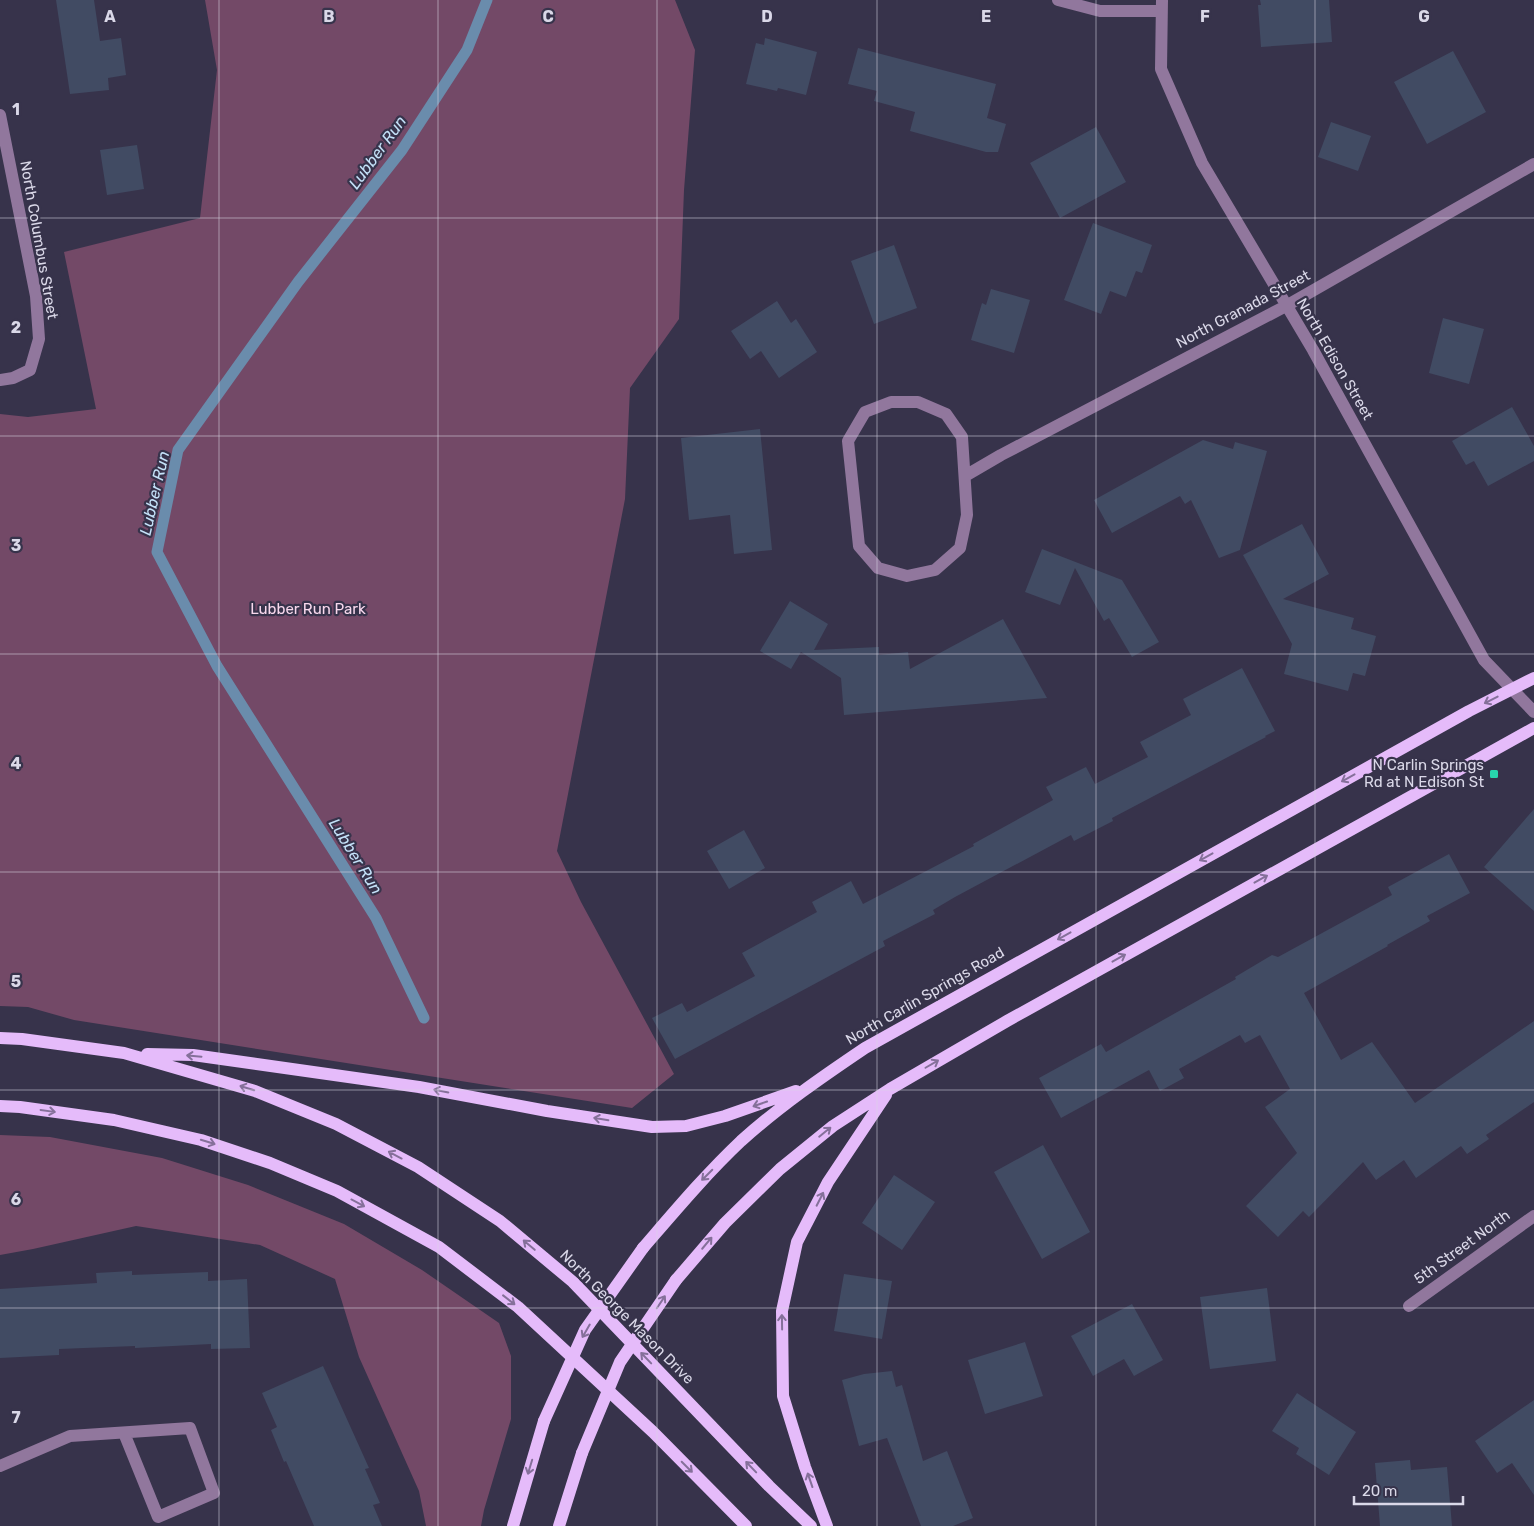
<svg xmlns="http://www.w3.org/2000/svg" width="1534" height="1526" font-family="Rubik,sans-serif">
  <rect width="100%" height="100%" fill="#37334b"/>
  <path fill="#734967" d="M 205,0 L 675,0 L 695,50 L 684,190 L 679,319 L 630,388 L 625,499 L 557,851 L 581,902 L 674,1074 L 632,1108 L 74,1020 L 28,1007 L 0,1006 L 0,414 L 28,417 L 96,409 L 64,252 L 200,218 L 217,70 Z
    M 0,1135 L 50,1137 L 162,1158 L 248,1185 L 344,1224 L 422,1270 L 499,1323 L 511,1356 L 511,1419 L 484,1510 L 481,1526 L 426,1526 L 419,1491 L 359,1357 L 335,1279 L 260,1245 L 136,1226 L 33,1249 L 0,1255 Z"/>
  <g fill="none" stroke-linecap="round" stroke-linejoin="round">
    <path stroke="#6a8cac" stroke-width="11" d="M 424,1018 L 376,918 L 217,666 L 157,552 L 178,450 L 298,282 L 402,150 L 467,50 L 487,0"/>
  </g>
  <path fill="#414b63" d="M 56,0 L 94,0 L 100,41 L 121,38 L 126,75 L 108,78 L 109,90 L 70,94 Z
    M 1260,0 L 1329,0 L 1332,42 L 1261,47 L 1258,5 L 1261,5 Z
    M 765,38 L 817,52 L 806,95 L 778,88 L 777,91 L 746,84 L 756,43 L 764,45 Z
    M 858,48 L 996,84 L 987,118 L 1006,124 L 998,152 L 986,152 L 910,131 L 915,112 L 874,101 L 877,91 L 848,84 Z
    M 1453,51 L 1486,112 L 1427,144 L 1394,82 Z
    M 1331,122 L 1371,136 L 1358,171 L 1318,157 Z
    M 1096,127 L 1126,182 L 1060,218 L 1030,163 Z
    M 137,145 L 144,189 L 107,195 L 100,150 Z
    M 1093,223 L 1152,245 L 1142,273 L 1136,271 L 1126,297 L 1110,291 L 1101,314 L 1064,300 Z
    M 894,245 L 917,308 L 874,324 L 851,261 Z
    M 991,289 L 1030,300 L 1014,353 L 971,340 L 982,303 L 986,305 Z
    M 777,301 L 791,323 L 796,319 L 817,352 L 779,378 L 761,351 L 750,359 L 731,331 Z
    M 1443,318 L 1484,329 L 1469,384 L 1429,373 Z
    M 1512,407 L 1534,446 L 1534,461 L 1488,486 L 1474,461 L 1466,465 L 1452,441 Z
    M 760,429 L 772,550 L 734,554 L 730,515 L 689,520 L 681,438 Z
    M 1203,440 L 1233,449 L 1235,442 L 1267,451 L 1240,550 L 1219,558 L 1191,500 L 1185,504 L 1180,496 L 1112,533 L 1094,500 Z
    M 1302,524 L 1329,574 L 1283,599 L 1354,618 L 1351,629 L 1376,636 L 1365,676 L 1353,673 L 1348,691 L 1284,674 L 1292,644 L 1243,555 Z
    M 1042,549 L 1122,580 L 1159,642 L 1132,657 L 1109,618 L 1104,621 L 1075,568 L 1060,605 L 1025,592 Z
    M 790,601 L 828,624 L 814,650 L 879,647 L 879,655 L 908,652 L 910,669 L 1003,619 L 1047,698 L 844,715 L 841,678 L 801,652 L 791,669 L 760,651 Z
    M 1242,668 L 1275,731 L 1265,736 L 1266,737 L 1112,818 L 1113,821 L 1074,841 L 1071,835 L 955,897 L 933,910 L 935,914 L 883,941 L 885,946 L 675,1059 L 652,1018 L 682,1003 L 687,1012 L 755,976 L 742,953 L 817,912 L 812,902 L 851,881 L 863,904 L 974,846 L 973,844 L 1053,800 L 1046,787 L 1086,767 L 1095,784 L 1148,757 L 1140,742 L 1191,715 L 1183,699 Z
    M 1534,809 L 1534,911 L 1484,867 Z
    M 744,830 L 765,868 L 729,889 L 707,851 Z
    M 1449,854 L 1470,893 L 1427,916 L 1430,921 L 1387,945 L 1388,946 L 1304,993 L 1341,1060 L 1372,1042 L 1415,1103 L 1534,1021 L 1534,1102 L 1486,1135 L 1489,1139 L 1467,1154 L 1461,1146 L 1416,1178 L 1404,1160 L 1376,1180 L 1363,1162 L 1309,1217 L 1303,1211 L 1278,1237 L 1246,1206 L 1297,1153 L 1265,1107 L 1290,1089 L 1260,1035 L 1245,1043 L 1240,1035 L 1179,1069 L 1184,1078 L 1160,1091 L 1149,1070 L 1061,1118 L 1039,1078 L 1101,1044 L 1106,1052 L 1236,979 L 1235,977 L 1272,955 L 1278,957 L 1392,895 L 1388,887 Z
    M 1043,1145 L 1090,1232 L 1042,1259 L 994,1172 Z
    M 894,1175 L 935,1202 L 902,1250 L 862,1223 Z
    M 132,1271 L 132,1275 L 208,1272 L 208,1281 L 247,1279 L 250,1348 L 211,1349 L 211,1344 L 135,1348 L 135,1346 L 59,1349 L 59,1355 L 0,1358 L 0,1289 L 97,1283 L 96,1273 Z
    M 844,1274 L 892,1281 L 882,1339 L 834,1331 Z
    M 1267,1288 L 1276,1361 L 1210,1369 L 1200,1297 Z
    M 1132,1304 L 1163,1360 L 1134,1376 L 1124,1359 L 1093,1376 L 1071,1336 Z
    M 1025,1342 L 1043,1396 L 985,1414 L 968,1360 Z
    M 323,1366 L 369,1468 L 365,1469 L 380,1503 L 373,1505 L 382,1526 L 314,1526 L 286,1461 L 284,1462 L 271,1430 L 277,1427 L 262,1393 Z
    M 892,1371 L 896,1387 L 902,1385 L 923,1461 L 947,1451 L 973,1518 L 953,1526 L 921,1526 L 887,1438 L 859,1446 L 842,1380 L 864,1374 Z
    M 1297,1393 L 1356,1432 L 1329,1475 L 1296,1454 L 1299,1448 L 1272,1431 Z
    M 1534,1400 L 1534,1495 L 1512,1463 L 1497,1473 L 1475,1441 Z
    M 1410,1460 L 1411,1470 L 1447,1467 L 1452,1526 L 1380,1526 L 1375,1463 Z"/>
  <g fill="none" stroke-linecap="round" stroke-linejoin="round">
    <path stroke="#91779d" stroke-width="12" d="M 1058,0 L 1100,11 L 1161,11
      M 1162,0 L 1161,69 L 1202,163 L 1313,350 L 1484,660 L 1534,712
      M 0,115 L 36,296 L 39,339 L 30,370 L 13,378 L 0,380
      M 891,402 L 918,402 L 946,414 L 962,437 L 967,515 L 960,548 L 935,570 L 907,576 L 878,568 L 859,546 L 848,441 L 865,412 Z
      M 965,476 L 1001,455 L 1286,306 L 1534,164
      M 1409,1306 L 1534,1216
      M 0,1466 L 70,1436 L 190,1428 L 214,1493 L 158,1517 L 124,1433"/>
    <path stroke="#e5bbfa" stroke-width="12" d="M 0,1038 L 22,1039 L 124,1053 L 255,1091 L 336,1124 L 418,1167 L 500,1221 L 573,1282 L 769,1486 L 811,1526
      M 147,1054 L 193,1055 L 419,1087 L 547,1111 L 652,1127 L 686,1126 L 725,1116 L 796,1091
      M 0,1106 L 20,1107 L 114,1120 L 201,1140 L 270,1163 L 337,1191 L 439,1247 L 518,1307 L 653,1432 L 746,1526
      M 643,1248 C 675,1211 706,1174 741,1141 C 780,1106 822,1077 865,1048 L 1469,711 L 1534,678
      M 676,1280 L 725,1223 L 780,1169 L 833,1126 L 890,1089 L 1007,1021 L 1534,728
      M 513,1526 L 544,1421
      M 559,1526 L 582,1453
      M 827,1526 L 805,1467 L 783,1396 L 782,1311 L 797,1242 L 828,1182 L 886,1095"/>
    <path stroke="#e5bbfa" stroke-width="12" d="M 544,1421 L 585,1330 L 643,1248
      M 582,1453 L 620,1362 L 676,1280"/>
  </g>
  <defs><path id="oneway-shaft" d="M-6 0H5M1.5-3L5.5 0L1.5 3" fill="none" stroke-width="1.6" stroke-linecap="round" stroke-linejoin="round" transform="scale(1.25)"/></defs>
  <g stroke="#85709a">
    <use href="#oneway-shaft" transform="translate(1491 700) rotate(153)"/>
    <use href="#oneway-shaft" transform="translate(1348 778) rotate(151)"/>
    <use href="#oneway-shaft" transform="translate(1206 857) rotate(151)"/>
    <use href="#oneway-shaft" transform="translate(1261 879) rotate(-29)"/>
    <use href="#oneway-shaft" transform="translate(1064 936) rotate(151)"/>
    <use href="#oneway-shaft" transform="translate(1119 958) rotate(-29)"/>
    <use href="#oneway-shaft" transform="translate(194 1056) rotate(-175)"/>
    <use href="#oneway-shaft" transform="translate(932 1064) rotate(-30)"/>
    <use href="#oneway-shaft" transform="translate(247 1088) rotate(-163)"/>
    <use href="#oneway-shaft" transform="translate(441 1091) rotate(-169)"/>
    <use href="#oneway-shaft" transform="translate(760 1104) rotate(161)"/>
    <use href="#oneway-shaft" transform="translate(48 1111) rotate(8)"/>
    <use href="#oneway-shaft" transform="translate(601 1119) rotate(-171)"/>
    <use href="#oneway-shaft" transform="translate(825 1132) rotate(-39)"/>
    <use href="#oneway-shaft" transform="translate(208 1142) rotate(17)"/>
    <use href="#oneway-shaft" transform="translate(395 1155) rotate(-152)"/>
    <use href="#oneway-shaft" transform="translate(707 1175) rotate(135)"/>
    <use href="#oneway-shaft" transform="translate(820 1199) rotate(-63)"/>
    <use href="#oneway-shaft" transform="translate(358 1203) rotate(28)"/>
    <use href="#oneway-shaft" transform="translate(707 1243) rotate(-50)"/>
    <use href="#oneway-shaft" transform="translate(529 1245) rotate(-140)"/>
    <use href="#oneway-shaft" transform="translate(509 1300) rotate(38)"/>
    <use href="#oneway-shaft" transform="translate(661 1302) rotate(-56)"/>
    <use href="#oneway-shaft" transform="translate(782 1322) rotate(-91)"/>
    <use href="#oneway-shaft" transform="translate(586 1331) rotate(120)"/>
    <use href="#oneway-shaft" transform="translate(646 1358) rotate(-134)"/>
    <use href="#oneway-shaft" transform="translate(530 1467) rotate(107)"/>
    <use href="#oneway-shaft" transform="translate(687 1467) rotate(45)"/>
    <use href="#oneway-shaft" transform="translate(751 1467) rotate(-134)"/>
    <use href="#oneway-shaft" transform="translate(810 1480) rotate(-109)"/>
  </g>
  <path fill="none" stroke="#dad8e8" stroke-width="1" stroke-opacity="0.55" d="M 219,0 L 219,1526M 438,0 L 438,1526M 657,0 L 657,1526M 877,0 L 877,1526M 1096,0 L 1096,1526M 1315,0 L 1315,1526M 0,218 L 1534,218M 0,436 L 1534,436M 0,654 L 1534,654M 0,872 L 1534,872M 0,1090 L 1534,1090M 0,1308 L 1534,1308"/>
  <rect fill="#28d5ad" stroke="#37334b" stroke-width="2" x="1489" y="769" width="10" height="10" rx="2.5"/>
  <g text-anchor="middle" stroke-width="4.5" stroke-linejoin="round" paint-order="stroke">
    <g font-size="15" fill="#dad8e8" stroke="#37334b">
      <text transform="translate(39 240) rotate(80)" y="5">North Columbus Street</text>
      <text transform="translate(1243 309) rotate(-28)" y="5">North Granada Street</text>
      <text transform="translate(1335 359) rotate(60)" y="5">North Edison Street</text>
      <text transform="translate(925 996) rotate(-30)" y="5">North Carlin Springs Road</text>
      <text transform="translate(1462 1247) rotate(-36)" y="5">5th Street North</text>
      <text transform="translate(627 1317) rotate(45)" y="5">North George Mason Drive</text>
    </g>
    <g font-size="15" fill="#f8d8ed" stroke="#37334b">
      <text x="308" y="614">Lubber Run Park</text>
    </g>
    <g font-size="15" fill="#dad8e8" stroke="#37334b" text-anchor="end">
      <text x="1484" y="770">N Carlin Springs<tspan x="1484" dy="17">Rd at N Edison St</tspan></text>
    </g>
    <g font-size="16" font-style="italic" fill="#c5e2f9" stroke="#37334b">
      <text transform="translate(377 152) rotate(-54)" y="6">Lubber Run</text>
      <text transform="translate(154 493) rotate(-77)" y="6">Lubber Run</text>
      <text transform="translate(356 856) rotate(58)" y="6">Lubber Run</text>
    </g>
  </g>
  <g font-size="16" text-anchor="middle" font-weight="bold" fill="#dad8e8" stroke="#37334b" stroke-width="4.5" stroke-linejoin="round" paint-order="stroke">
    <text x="110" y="22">A</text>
    <text x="329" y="22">B</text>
    <text x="548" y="22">C</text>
    <text x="767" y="22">D</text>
    <text x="986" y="22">E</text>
    <text x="1205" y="22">F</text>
    <text x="1424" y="22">G</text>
    <text x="16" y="115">1</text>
    <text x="16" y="333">2</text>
    <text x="16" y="551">3</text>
    <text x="16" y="769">4</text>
    <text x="16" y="987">5</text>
    <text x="16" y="1205">6</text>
    <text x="16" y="1423">7</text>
  </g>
  <path d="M1354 1496v8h109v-8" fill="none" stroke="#dad8e8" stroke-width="2.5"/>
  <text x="1362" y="1496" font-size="15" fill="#dad8e8" stroke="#37334b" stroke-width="4" paint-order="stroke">20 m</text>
</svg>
